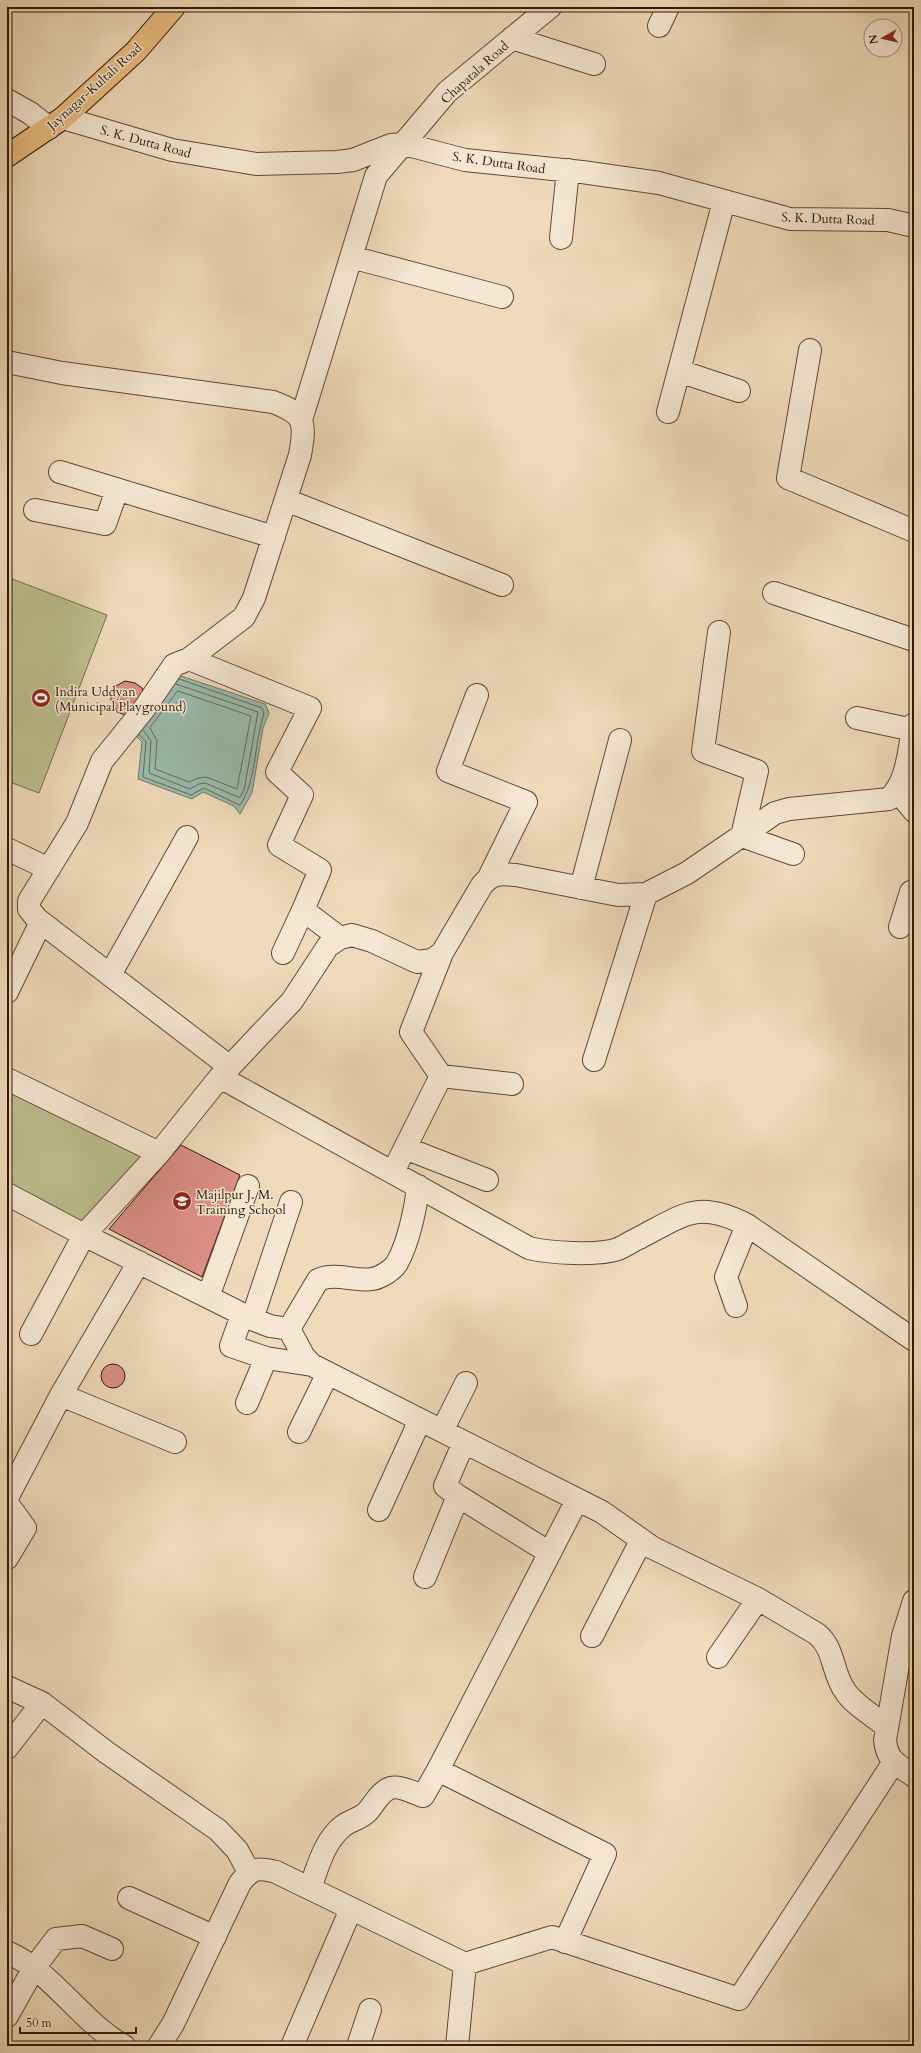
<svg xmlns="http://www.w3.org/2000/svg" width="921" height="2053" font-family="Cardo,serif">
  <rect width="100%" height="100%" fill="#efdabb"/>
  <filter id="stains"><feTurbulence type="fractalNoise" baseFrequency=".005" numOctaves="4"/><feColorMatrix values="0 0 0 0 .2 0 0 0 0 .09 0 0 0 0 .02 0 0 0 .5 -.17"/></filter>
  <radialGradient id="worn" r=".72"><stop offset=".6" stop-color="#630" stop-opacity="0"/><stop offset="1" stop-color="#630" stop-opacity=".3"/></radialGradient>
  <path fill="#bcbe8e" stroke="#786a49" d="M 7,577 L 107,615 L 39,793 L 7,781 Z
    M 7,1079 L 159,1153 L 84,1234 L 7,1193 Z"/>
  <path fill="#9abbad" stroke="#717969" d="M 172,673 L 265,704 L 269,713 L 263,728 L 252,793 L 240,814 L 234,806 L 203,792 L 192,799 L 138,779 L 142,742 L 130,730 Z"/>
  <g fill="none" stroke-linecap="round" stroke-linejoin="round">
    <path stroke="#666958" stroke-width="1" d="M 178,691 L 251,716 L 237,789 L 206,777 L 198,778 L 189,782 L 155,769 L 157,741 L 150,728 Z
      M 143,730 L 151,741 L 149,773 L 190,789 L 199,784 L 205,783 L 238,797 L 240,797 L 244,790 L 258,712 L 176,684
      M 139,734 L 146,742 L 143,777 L 191,795 L 204,788 L 239,805 L 241,804 C 257,777 254,743 264,714 L 262,708 L 179,679"/>
  </g>
  <path fill="#dc8f86" stroke="#331704" d="M 125,681 L 135,683 L 142,688 L 145,696 L 128,716 L 117,712 L 111,701 L 111,693 L 114,687 Z
    M 181,1145 L 240,1175 L 202,1277 L 109,1229 Z
    M101 1376a12 12 0 1 1 24 0a12 12 0 1 1-24 0Z"/>
  <g fill="none" stroke-linecap="round" stroke-linejoin="round">
    <defs>
      <path id="minor" d="M 659,26 L 668,7
        M 512,38 L 594,64
        M 7,100 L 30,113 L 49,128
        M 63,118 L 172,150 L 256,164 L 337,162 L 353,160 L 391,145 L 404,144 L 465,160 L 582,172 L 659,183 L 790,219 L 888,220 L 914,226
        M 561,238 L 568,170
        M 351,257 L 502,297
        M 810,350 L 788,478 L 914,531
        M 7,362 L 62,373 L 273,402 C 305,414 306,422 300,455 L 254,598 L 244,617 L 189,659 L 174,665 L 144,709 L 102,761 L 77,823 L 29,901 L 29,909 L 37,919 L 230,1067
        M 679,371 L 739,391
        M 668,412 L 724,201
        M 301,420 L 376,176 L 447,92 L 550,7
        M 60,472 L 274,537
        M 286,500 L 502,585
        M 35,510 L 105,524 L 117,490
        M 774,593 L 914,640
        M 719,632 L 703,751 L 757,771 L 742,836 L 793,854
        M 189,659 L 310,708 L 277,772 L 302,795 L 279,845 L 320,870 L 303,910 L 340,938
        M 477,695 L 448,771 L 526,802 L 489,877
        M 857,718 L 913,730
        M 898,792 L 914,811
        M 7,849 L 49,869
        M 581,888 L 620,740
        M 900,927 L 911,892
        M 283,953 L 303,910
        M 110,975 L 187,837
        M 7,992 L 41,922
        M 594,1060 L 646,894
        M 441,1076 L 512,1084
        M 220,1077 L 529,1248 C 548,1253 599,1256 618,1249 C 625,1246 632,1241 639,1238 C 685,1214 698,1200 747,1225 L 914,1340
        M 7,1079 L 159,1153
        M 405,1148 L 487,1180
        M 393,1172 L 441,1076 L 411,1032 L 442,953
        M 7,1194 L 84,1235 L 159,1153 L 220,1077 L 292,1001 L 328,946 L 340,938 L 352,935 L 372,941 L 417,962 L 432,960 L 442,953 L 482,885 C 493,872 501,874 516,875 L 618,895 L 646,894 L 687,873 L 775,813 L 789,809 L 889,799 C 908,782 909,748 914,724
        M 208,1297 L 248,1186
        M 736,1306 L 726,1277 L 747,1225
        M 242,1315 L 231,1346 L 266,1358 L 312,1365
        M 252,1319 L 291,1202
        M 289,1329 L 318,1280 C 336,1272 354,1282 372,1279 C 380,1278 393,1270 397,1263 C 408,1244 416,1208 418,1186
        M 31,1334 L 84,1235 L 252,1319 L 270,1326 L 289,1329 L 304,1357 L 312,1365 L 602,1512 L 653,1548 L 758,1599 L 817,1634 C 835,1649 832,1673 845,1691 C 854,1705 874,1716 887,1727
        M 61,1395 L 175,1442
        M 247,1403 L 266,1358
        M 442,1431 L 466,1383
        M 299,1432 L 328,1373
        M 458,1496 L 550,1553
        M 7,1498 L 61,1395 L 139,1262
        M 7,1503 L 25,1528 L 7,1558
        M 379,1510 L 420,1420
        M 425,1577 L 458,1496 L 445,1486 L 464,1442
        M 914,1601 L 903,1636 L 885,1740 C 887,1761 898,1765 914,1776
        M 592,1636 L 641,1541
        M 718,1657 L 758,1599
        M 7,1687 L 42,1703 L 7,1748
        M 42,1703 L 106,1752 L 218,1830 L 237,1850 L 249,1872
        M 438,1770 L 577,1500
        M 310,1888 C 318,1867 324,1841 343,1826 C 351,1820 360,1819 367,1812 C 374,1805 378,1794 388,1789 C 397,1784 414,1793 423,1796 L 438,1770 L 605,1854 L 565,1942
        M 129,1898 L 215,1937
        M 7,1952 C 54,1973 80,2021 124,2046
        M 7,2016 L 34,1968 L 56,1939 L 82,1936 L 112,1949
        M 159,2046 L 173,2024 L 240,1883 C 252,1868 257,1867 276,1872 L 465,1964 L 552,1937 L 739,1999 L 894,1762
        M 292,2046 L 351,1909
        M 358,2046 L 370,2010
        M 457,2046 L 465,1964"/>
      <path id="major" d="M 7,156 L 63,118 L 136,51 L 174,7"/>
    </defs>
    <use href="#minor" stroke="#624832" stroke-width="24"/>
    <use href="#major" stroke="#331704" stroke-width="24"/>
    <use href="#minor" stroke="#f5e7d3" stroke-width="22"/>
    <use href="#major" stroke="#e8bd7e" stroke-width="22"/>
  </g>
  <defs>
    <symbol id="stadium-disc" viewBox="-11 -11 22 22"><circle r="9.5" fill="#8f2418" stroke="#f5e7d3"/><path d="M0-5a6.5 5 0 1 0 0 10a6.5 5 0 1 0 0-10ZM-3.5-1.8h7v3.6h-7Z" fill="#fff"/></symbol>
    <symbol id="school-disc" viewBox="-11 -11 22 22"><circle r="9.5" fill="#8f2418" stroke="#f5e7d3"/><path d="M0-5L7-2L0 1L-7-2ZM-4 1L0 2.5L4 1V4Q0 6-4 4Z" fill="#fff"/></symbol>
  </defs>
  <g fill-rule="evenodd">
    <use href="#stadium-disc" x="30" y="687" width="22" height="22"/>
    <use href="#school-disc" x="171" y="1190" width="22" height="22"/>
  </g>
  <g text-anchor="middle" stroke-width="3" stroke-linejoin="round" paint-order="stroke">
    <g font-size="13" fill="#331704" stroke="#f5e7d3">
      <text transform="translate(474 72) rotate(-42)" y="5">Chapatala Road</text>
      <text transform="translate(94 86) rotate(-42)" y="5">Jaynagar-Kultali Road</text>
      <text transform="translate(146 141) rotate(15)" y="5">S. K. Dutta Road</text>
      <text transform="translate(499 162) rotate(8)" y="5">S. K. Dutta Road</text>
      <text transform="translate(828 218) rotate(2)" y="5">S. K. Dutta Road</text>
    </g>
    <g font-size="13" fill="#331704" stroke="#f5e7d3" text-anchor="start">
      <text x="55" y="696">Indira Uddyan<tspan x="55" dy="15">(Municipal Playground)</tspan></text>
      <text x="196" y="1199">Majilpur J. M.<tspan x="196" dy="15">Training School</tspan></text>
    </g>
  </g>
  <rect width="921" height="2053" fill="none" stroke="#efdabb" stroke-width="24"/>
  <rect x="8" y="8" width="905" height="2037" fill="none" stroke="#331704" stroke-width="2"/>
  <rect x="12" y="12" width="897" height="2029" fill="none" stroke="#331704"/>
  <g transform="translate(883 38) rotate(262)"><circle r="19" fill="#f5e7d3" stroke="#a79480"/>
  <path d="M0-3L7 15L0 10L-7 15Z" fill="#8f2418"/>
  <text y="-6" font-size="11" font-weight="bold" text-anchor="middle" fill="#331704">N</text>
  </g>
  <path d="M20 2027v6h116v-6" fill="none" stroke="#331704" stroke-width="2"/>
  <text x="26" y="2027" font-size="12" fill="#331704" stroke="#f5e7d3" stroke-width="3" paint-order="stroke">50 m</text>
  <rect width="100%" height="100%" filter="url(#stains)"/>
  <rect width="100%" height="100%" fill="url(#worn)"/>
</svg>
